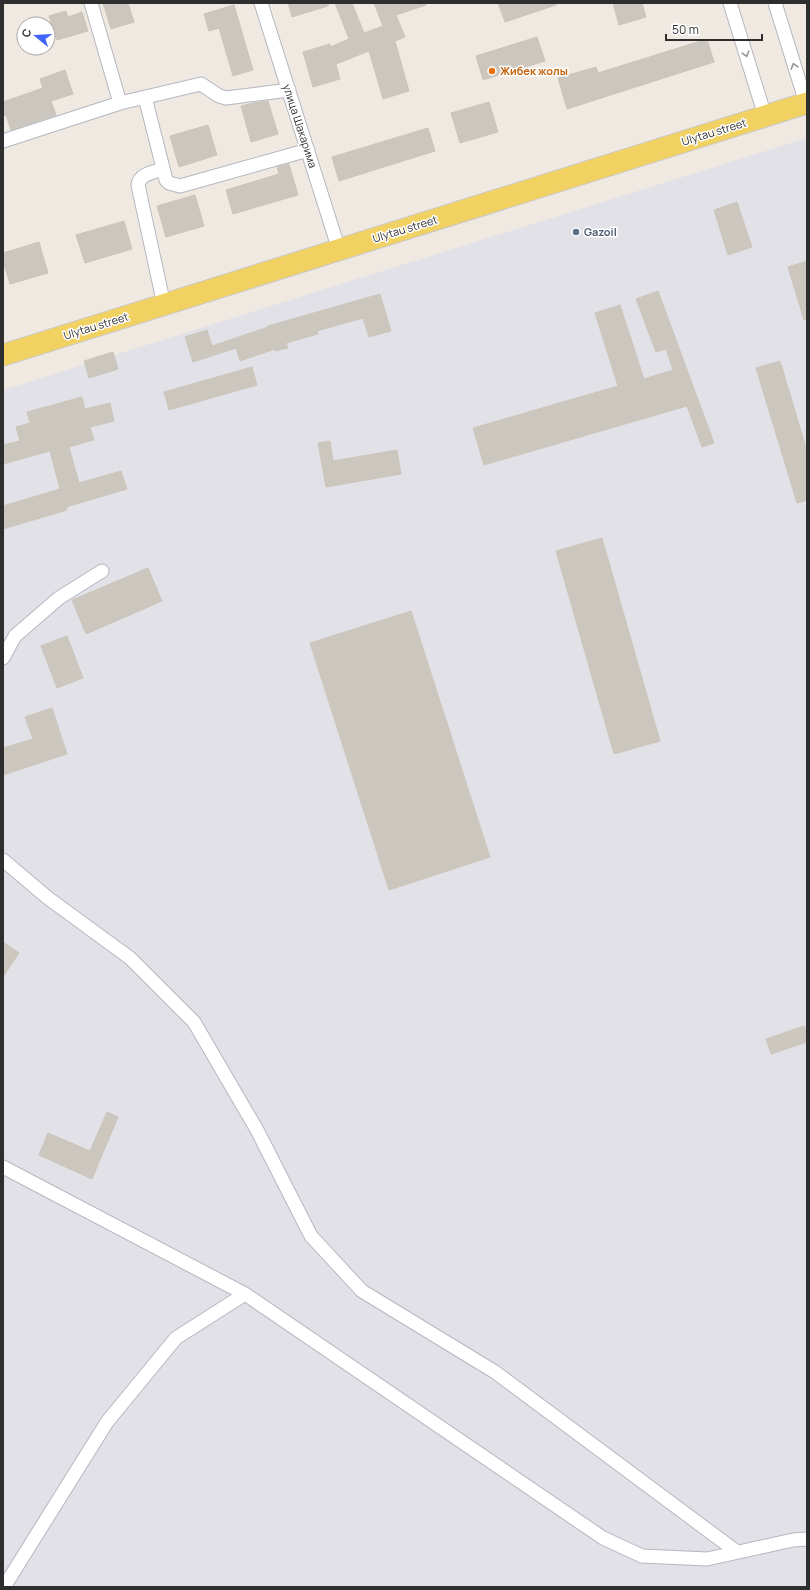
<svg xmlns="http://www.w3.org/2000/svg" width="810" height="1590" font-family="Manrope,sans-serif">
  <rect width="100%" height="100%" fill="#efe9e1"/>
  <path fill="#e3e1e8" d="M 807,138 L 807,1587 L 3,1587 L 3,390 Z"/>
  <path fill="#cbc7bf" stroke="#cbc5ba" d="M 103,3 L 128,3 L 134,22 L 111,29 Z
    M 288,3 L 328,3 L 328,6 L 292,17 Z
    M 335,3 L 352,3 L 364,33 L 383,26 L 374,3 L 425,3 L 426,5 L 396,15 L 405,37 L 395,41 L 409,91 L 383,99 L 369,51 L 336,64 L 340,79 L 313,87 L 303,52 L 330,44 L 330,47 L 349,39 Z
    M 498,3 L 556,3 L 556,5 L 505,22 Z
    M 613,3 L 642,3 L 646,17 L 619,25 Z
    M 234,5 L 253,70 L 233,76 L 219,28 L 209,31 L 204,14 Z
    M 66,11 L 68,17 L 82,12 L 88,31 L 57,40 L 49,16 Z
    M 537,37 L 545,61 L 483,80 L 476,56 Z
    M 707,39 L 714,62 L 567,109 L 558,78 L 596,67 L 598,73 Z
    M 65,70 L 73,94 L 51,101 L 56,115 L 11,130 L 6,115 L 3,116 L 3,102 L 43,88 L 40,79 Z
    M 268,101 L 278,134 L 251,142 L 241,106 L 253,103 Z
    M 489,102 L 498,132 L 460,143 L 451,113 Z
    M 208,125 L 217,155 L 179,167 L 170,136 Z
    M 428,128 L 435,151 L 339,181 L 332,157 Z
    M 289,164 L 298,195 L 233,214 L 226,190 L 279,174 L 277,167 Z
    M 195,195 L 204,226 L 166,237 L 157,206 Z
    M 737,202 L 752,247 L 728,255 L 714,210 Z
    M 124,221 L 132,249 L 85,263 L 76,235 Z
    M 39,242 L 48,273 L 10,284 L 3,261 L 3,253 Z
    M 807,261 L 807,319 L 804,320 L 788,267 Z
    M 658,291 L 714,443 L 702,447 L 687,406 L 484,465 L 473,428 L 618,386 L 595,313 L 620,305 L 644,379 L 673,370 L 666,349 L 656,352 L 636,299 Z
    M 380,294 L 391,331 L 369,337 L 363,318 L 317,331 L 318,334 L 286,343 L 288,348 L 275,351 L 275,349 L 240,361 L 236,348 L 193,362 L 185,337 L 207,330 L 212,346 L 268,327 L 268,326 Z
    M 113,352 L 118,369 L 89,378 L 84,361 Z
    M 780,361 L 807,451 L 807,500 L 797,503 L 756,368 Z
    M 252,367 L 257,385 L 169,410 L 164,392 Z
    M 82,397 L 85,409 L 110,403 L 114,421 L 90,427 L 94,440 L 69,447 L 79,483 L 121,471 L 127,489 L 66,507 L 67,510 L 3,529 L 3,506 L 60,489 L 50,451 L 3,464 L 3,445 L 20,441 L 16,427 L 30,423 L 27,412 Z
    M 330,441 L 333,461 L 397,450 L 401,474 L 326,487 L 318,443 Z
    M 602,538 L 660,741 L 614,754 L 556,551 Z
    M 148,568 L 162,601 L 86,634 L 72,600 Z
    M 411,611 L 490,857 L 389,890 L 310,643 Z
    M 67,636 L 83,678 L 57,688 L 41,646 Z
    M 52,708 L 67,754 L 3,775 L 3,748 L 33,739 L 25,717 Z
    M 3,942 L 19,953 L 3,977 Z
    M 804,1026 L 807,1034 L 807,1042 L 771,1054 L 766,1039 Z
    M 107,1112 L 118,1117 L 92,1179 L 39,1155 L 48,1133 L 90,1151 Z"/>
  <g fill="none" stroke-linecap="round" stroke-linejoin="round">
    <defs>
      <path id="street" d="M 91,3 L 120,103
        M 261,3 L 339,250
        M 730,3 L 765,116
        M 775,3 L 806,103
        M 145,97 L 166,180 L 169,183 L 180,186 L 308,150
        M 3,141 L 120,103 L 201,84 L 219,96 L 226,98 L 289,90
        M 163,169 C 154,172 139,174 138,185 L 164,305
        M 3,658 L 15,636 L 59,598 L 102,571
        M 3,860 L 48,898 L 130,958 L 194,1022 L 257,1130 L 311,1236 L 362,1291 L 495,1372 L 737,1552
        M 3,1167 L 245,1294
        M 4,1587 L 107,1422 L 176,1338 L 245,1294 L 603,1538 L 642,1556 L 707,1559 L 793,1540 L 807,1539"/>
      <path id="primary" d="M 3,355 L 807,103"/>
    </defs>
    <use href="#street" stroke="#b4b7c1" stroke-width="15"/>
    <use href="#primary" stroke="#c9c9c9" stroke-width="23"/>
    <use href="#street" stroke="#fff" stroke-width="13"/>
    <use href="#primary" stroke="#f2d163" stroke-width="21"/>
  </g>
  <defs><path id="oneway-chevron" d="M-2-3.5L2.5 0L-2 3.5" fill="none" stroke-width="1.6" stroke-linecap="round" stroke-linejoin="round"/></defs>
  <g stroke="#969696">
    <use href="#oneway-chevron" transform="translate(746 54) rotate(73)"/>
    <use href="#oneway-chevron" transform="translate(794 66) rotate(-107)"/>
  </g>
  <circle fill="#e8710a" stroke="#fff" stroke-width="1.5" cx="492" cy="71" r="4"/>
  <circle fill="#5c6f8a" stroke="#fff" stroke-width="1.5" cx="576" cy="232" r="4"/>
  <g text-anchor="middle" stroke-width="3" stroke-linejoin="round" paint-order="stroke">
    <g font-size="11" font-weight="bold" fill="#c56008" stroke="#fff" text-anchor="start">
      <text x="500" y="75">Жибек жолы</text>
    </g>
    <g font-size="11" fill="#2e2e2e" stroke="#fff">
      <text transform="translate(300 126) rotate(72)" y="4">улица Шакарима</text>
      <text transform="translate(714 132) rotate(-17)" y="4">Ulytau street</text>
      <text transform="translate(405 229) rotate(-17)" y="4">Ulytau street</text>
      <text transform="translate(96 326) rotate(-17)" y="4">Ulytau street</text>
    </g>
    <g font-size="11" font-weight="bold" fill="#4e5e75" stroke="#fff" text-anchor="start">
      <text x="584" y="236">Gazoil</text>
    </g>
  </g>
  <rect width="810" height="1590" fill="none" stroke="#2e2e2e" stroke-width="8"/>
  <g transform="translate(36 36) rotate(288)"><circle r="19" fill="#ffffff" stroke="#ababab"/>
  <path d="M0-3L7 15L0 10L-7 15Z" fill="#4264fb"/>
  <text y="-6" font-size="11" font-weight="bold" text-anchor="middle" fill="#2e2e2e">С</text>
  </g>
  <path d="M666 34v6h96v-6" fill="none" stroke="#2e2e2e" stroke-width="2"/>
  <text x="672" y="34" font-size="12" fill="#2e2e2e" stroke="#ffffff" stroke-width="3" paint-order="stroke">50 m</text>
</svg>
